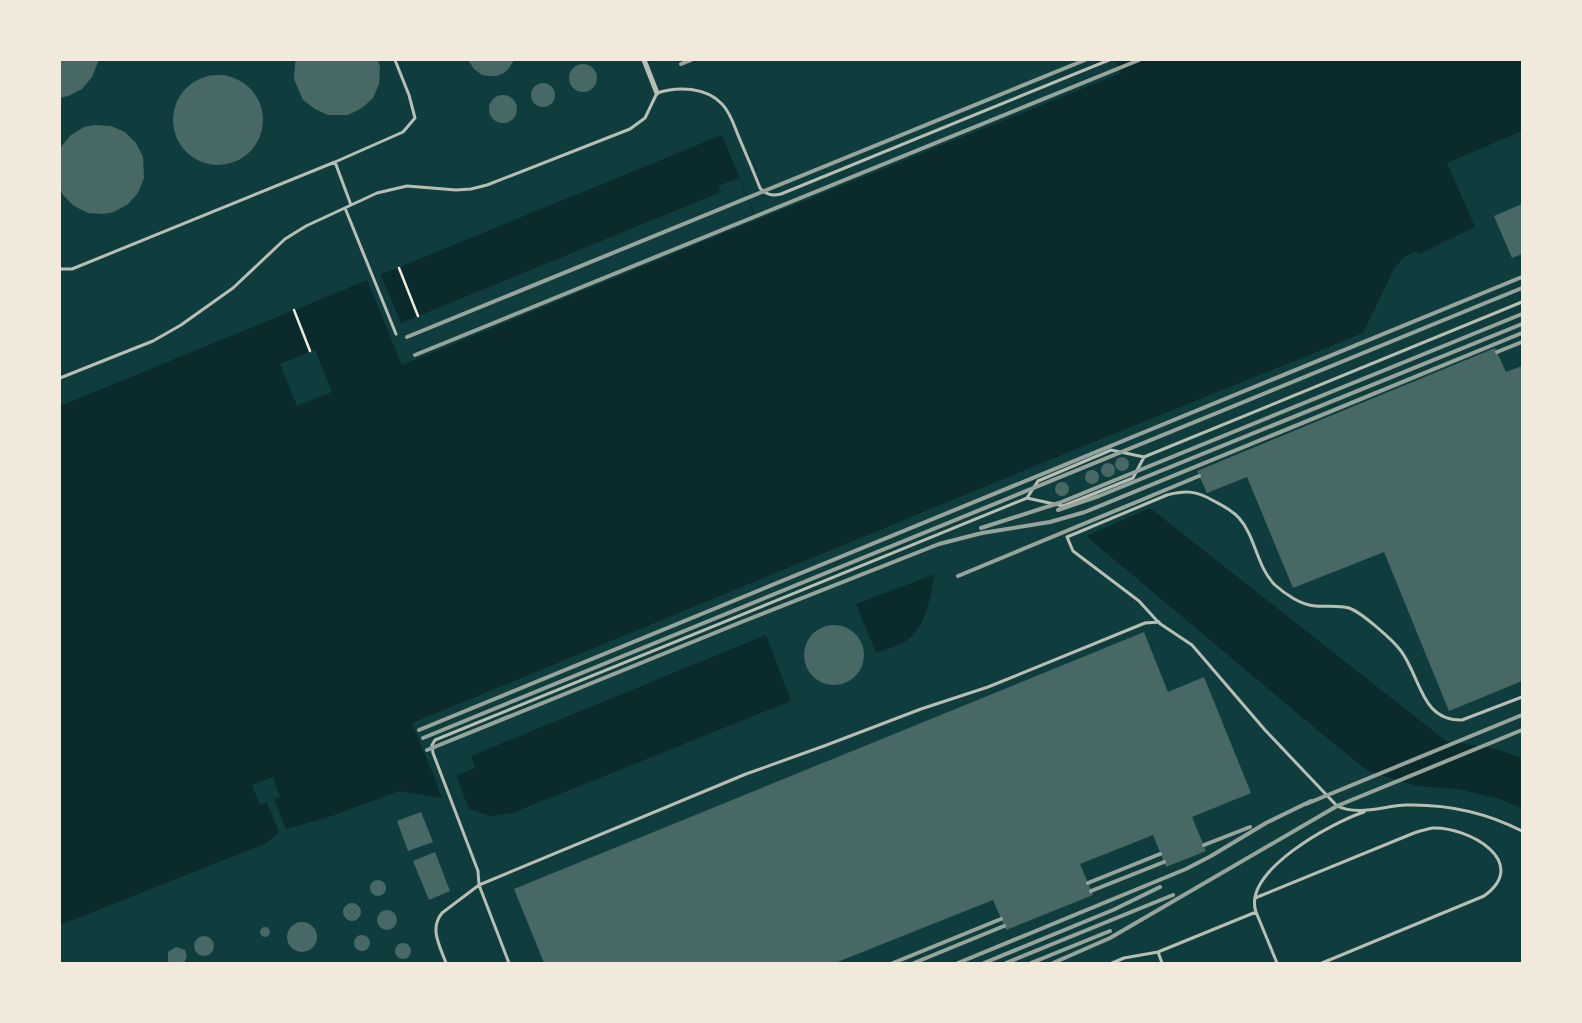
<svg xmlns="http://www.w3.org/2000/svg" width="1582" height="1023" font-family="Ubuntu,sans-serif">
  <rect width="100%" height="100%" fill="#0f3d3e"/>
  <path fill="#0a2a2b" d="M 1116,60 L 1522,60 L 1522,131 L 1447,163 L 1475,227 L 1419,254 L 1415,251 L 1403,258 L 1394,269 L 1363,333 L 1042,463 L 412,723 L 437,784 L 475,768 L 471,756 L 766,635 L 791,701 L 512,813 L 491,816 L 469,809 L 442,798 L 399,791 L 329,817 L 286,829 L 279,832 L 267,843 L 60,925 L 60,406 L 722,135 L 757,220 L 1121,73 Z
    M 1150,508 L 1446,741 L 1496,749 L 1522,758 L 1522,809 L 1500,799 L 1458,789 L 1417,786 L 1368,771 L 1327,738 L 1086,536 Z
    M 935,574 C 930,597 926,632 902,643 C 894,647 885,650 876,653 L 856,604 Z"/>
  <path fill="#0f3d3e" d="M 739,178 L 756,220 L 402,365 L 367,280 L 381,275 L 401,323 L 721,192 L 718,186 Z
    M 315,350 L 332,392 L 297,406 L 280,364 Z
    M 456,776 L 469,809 L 442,798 L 437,784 Z
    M 273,777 L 280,797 L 274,799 L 286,829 L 279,832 L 267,802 L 260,805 L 252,785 Z"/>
  <path fill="#486865" d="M 60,60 L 98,60 L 98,62 L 92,77 L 82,89 L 68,96 L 60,98 Z
    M 296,60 L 378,60 L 380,67 L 379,84 L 373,98 L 362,108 L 348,115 L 328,115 L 315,109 L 303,100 L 294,79 L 295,64 Z
    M 468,60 L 514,60 L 509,68 L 504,73 L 496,76 L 489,76 L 482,75 L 474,69 Z
    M569 78a14 14 0 1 1 28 0a14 14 0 1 1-28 0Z
    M173 120a45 45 0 1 1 90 0a45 45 0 1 1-90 0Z
    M531 95a12 12 0 1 1 24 0a12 12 0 1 1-24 0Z
    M489 109a14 14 0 1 1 28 0a14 14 0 1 1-28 0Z
    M 95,125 L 111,126 L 125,132 L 136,143 L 143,157 L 144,178 L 138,193 L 128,204 L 114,212 L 103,214 L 88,213 L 74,206 L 63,195 L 60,189 L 61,147 L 71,135 L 84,127 Z
    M 1522,204 L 1522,254 L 1512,258 L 1494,216 Z
    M 1495,348 L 1506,372 L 1522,366 L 1522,681 L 1449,711 L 1384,552 L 1293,588 L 1247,477 L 1207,493 L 1197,471 Z
    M1115 464a7 7 0 1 1 14 0a7 7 0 1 1-14 0Z
    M1101 470a7 7 0 1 1 14 0a7 7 0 1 1-14 0Z
    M1085 477a7 7 0 1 1 14 0a7 7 0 1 1-14 0Z
    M1055 489a7 7 0 1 1 14 0a7 7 0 1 1-14 0Z
    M804 655a30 30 0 1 1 60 0a30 30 0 1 1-60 0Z
    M 1144,632 L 1168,692 L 1204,677 L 1251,793 L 1192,817 L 1206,851 L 1166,867 L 1153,835 L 1080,864 L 1093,895 L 1006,930 L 993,900 L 835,963 L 544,963 L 514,889 Z
    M 421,812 L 433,842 L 408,851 L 397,821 Z
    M 435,852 L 450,891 L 429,900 L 413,861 Z
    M370 888a8 8 0 1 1 16 0a8 8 0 1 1-16 0Z
    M343 912a9 9 0 1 1 18 0a9 9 0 1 1-18 0Z
    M377 920a10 10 0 1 1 20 0a10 10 0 1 1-20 0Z
    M287 937a15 15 0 1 1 30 0a15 15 0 1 1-30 0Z
    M260 932a5 5 0 1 1 10 0a5 5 0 1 1-10 0Z
    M354 943a8 8 0 1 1 16 0a8 8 0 1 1-16 0Z
    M194 946a10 10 0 1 1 20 0a10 10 0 1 1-20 0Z
    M395 951a8 8 0 1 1 16 0a8 8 0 1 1-16 0Z
    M 176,947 L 185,950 L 187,957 L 184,963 L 169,963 L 168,961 L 168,952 Z"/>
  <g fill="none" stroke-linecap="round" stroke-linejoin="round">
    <path stroke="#f1e9da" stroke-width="2.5" d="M 399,268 L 418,316
      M 294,310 L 310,351"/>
    <path stroke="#b8beb3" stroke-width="3" d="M 335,162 L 403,132 L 415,118 L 409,95 L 395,60
      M 345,208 L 396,334
      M 60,269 L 72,269 L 335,162 L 351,205
      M 60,378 L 153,341 L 181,325 L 233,288 L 285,239 L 306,226 L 377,193 L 407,186 L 456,190 L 471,189 L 487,185 L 630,129 L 645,118 L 657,93 C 678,86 706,87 722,104 C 730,112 734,125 738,135 C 745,152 753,170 760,188 C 766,195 772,196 781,194 L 1109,60
      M 1027,498 L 1063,506 L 1133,478 L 1144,457
      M 1522,697 L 1462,720 C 1421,721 1421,678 1401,651 C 1393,640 1361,612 1349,608 C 1338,605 1326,607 1315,606 C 1301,605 1285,594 1275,585 C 1256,566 1256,537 1239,518 C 1232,510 1223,506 1214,501 C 1197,491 1187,490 1167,495 L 1067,537 L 1073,551 L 1139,601 L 1159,623 L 1192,645 L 1265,730 L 1337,806 C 1359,816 1383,806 1406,805 C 1447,804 1485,812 1522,831
      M 1255,898 L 1414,833 C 1420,831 1427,829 1433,828 C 1469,827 1531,862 1484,896 L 1322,963
      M 1256,912 L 1277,963
      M 1158,952 L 1162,963
      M 446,963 C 440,946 429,929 442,913 L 479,885 L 478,871 L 433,753 L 432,745 L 435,740 L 1027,498 L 1038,481 L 1111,450 L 1144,457 L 1522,302
      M 509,963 L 479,885 L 746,774 L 824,746 L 921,709 L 988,687 L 1145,623 L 1159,622
      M 1112,963 L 1124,958 L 1158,952 L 1256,912 C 1242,871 1333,822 1364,812"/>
    <path stroke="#b8beb3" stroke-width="5" d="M 644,60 L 657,93"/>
    <path stroke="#97a49c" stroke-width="4" d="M 681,64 L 691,60
      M 407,337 L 1085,60
      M 1497,352 L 1522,342
      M 415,355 L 1139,60
      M 1146,498 L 1199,476
      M 1058,510 L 1099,496 L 1522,324
      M 981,528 L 1059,503 L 1522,314
      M 958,576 L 1151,496
      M 419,730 L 1522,277
      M 423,738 L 1522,288
      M 427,750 L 744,621 L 939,544 L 982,533 L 1050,522 L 1085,512 L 1522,333
      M 1306,804 L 1522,715
      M 1204,845 L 1250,827
      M 1088,883 L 1160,854
      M 1091,891 L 1164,862
      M 893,963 L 1001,919
      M 914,963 L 1004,926
      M 958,963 L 1186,869 L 1211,856 L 1266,823 L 1311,801
      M 984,963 L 1113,910 L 1160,887
      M 1006,963 L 1173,895
      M 1031,963 L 1110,931
      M 1053,963 L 1110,938 L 1337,806 L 1522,730"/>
  </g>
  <rect width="1582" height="1023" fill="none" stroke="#f1e9da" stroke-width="122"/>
</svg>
